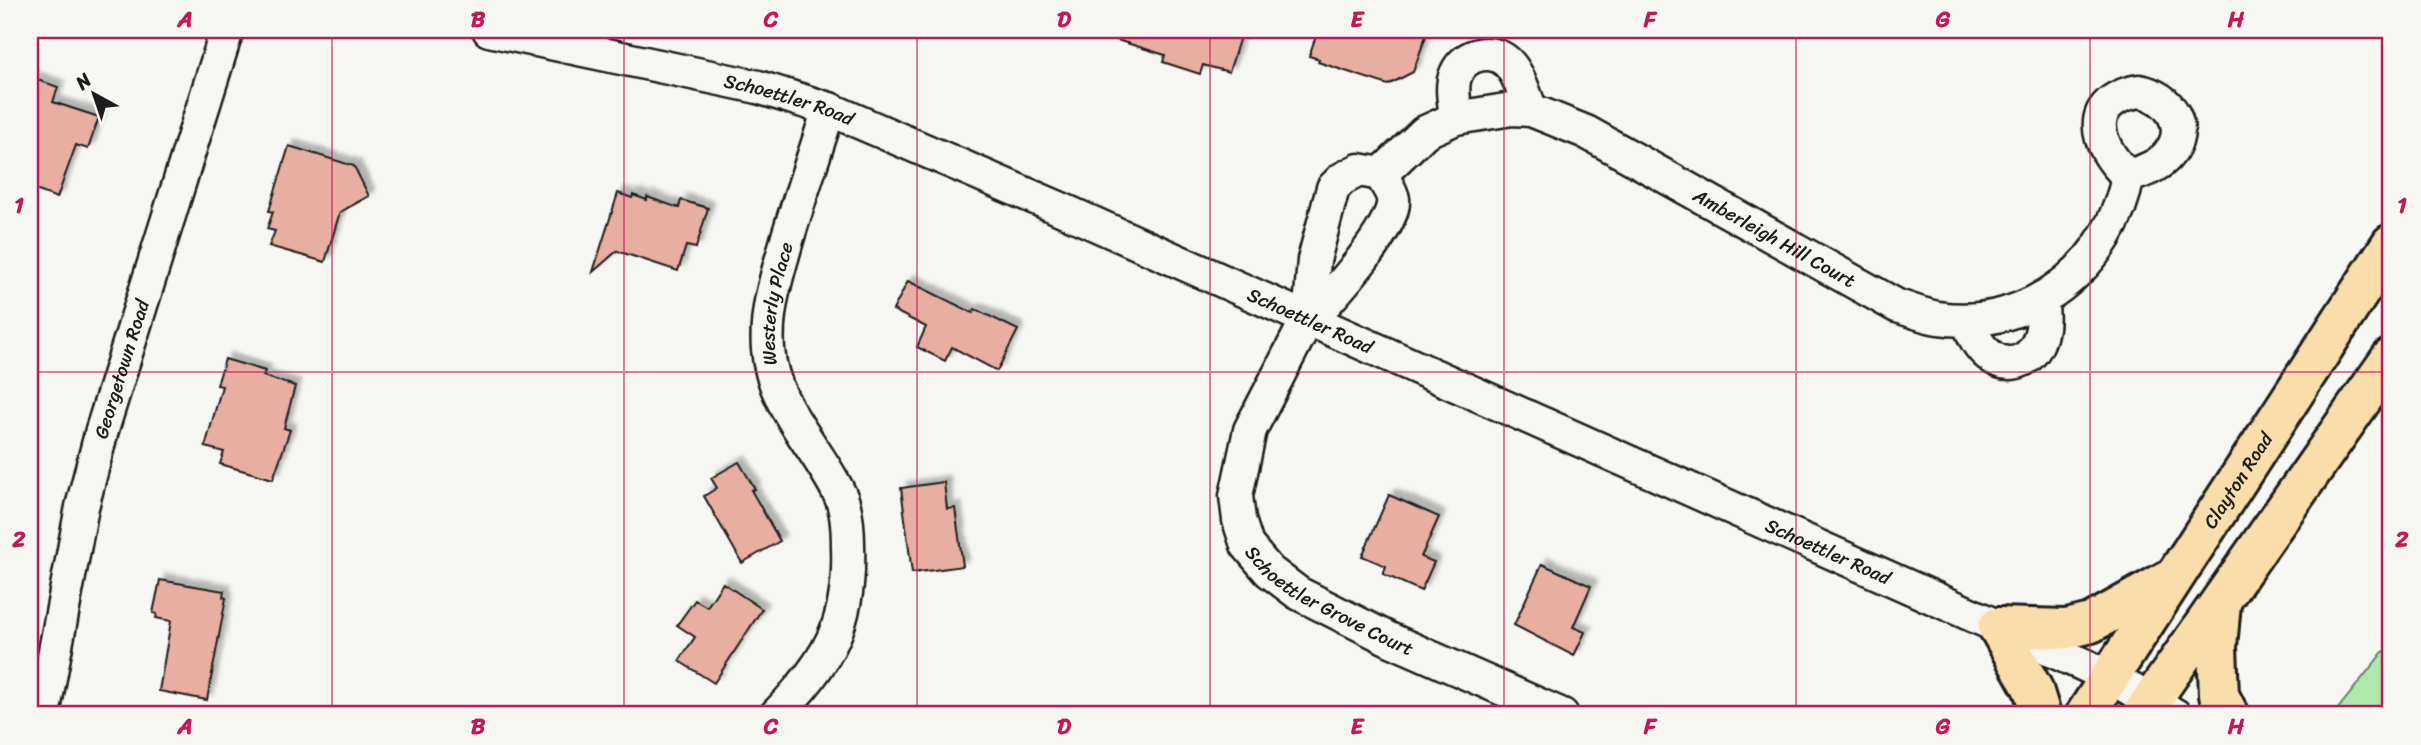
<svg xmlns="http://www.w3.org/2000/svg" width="2421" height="745" font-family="Sriracha,sans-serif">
  <defs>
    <filter id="shadow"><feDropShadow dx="6" dy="-6" stdDeviation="2" flood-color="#0004"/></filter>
  </defs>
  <rect width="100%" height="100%" fill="#f6f6f2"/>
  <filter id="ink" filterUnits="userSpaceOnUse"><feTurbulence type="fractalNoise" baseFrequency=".0143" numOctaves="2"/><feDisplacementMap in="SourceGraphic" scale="14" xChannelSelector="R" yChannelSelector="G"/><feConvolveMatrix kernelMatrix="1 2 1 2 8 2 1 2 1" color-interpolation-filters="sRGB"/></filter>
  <g filter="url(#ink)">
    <path fill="#afe8ac" stroke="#668264" stroke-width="2" d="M 2391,650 L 2391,715 L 2333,715 L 2383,652 Z"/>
    <path fill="#e7aea1" stroke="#1c1c1c" stroke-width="2" filter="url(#shadow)" d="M 1102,30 L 1242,30 L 1229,72 L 1203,65 L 1200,74 L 1163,62 L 1165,55 L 1101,35 Z
      M 1318,30 L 1428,30 L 1413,72 L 1388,85 L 1318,62 L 1319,59 L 1309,56 Z
      M 30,77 L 58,87 L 53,102 L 99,117 L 88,149 L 76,145 L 57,198 L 30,188 Z
      M 289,146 L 354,166 L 369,196 L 340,212 L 325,262 L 269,246 L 275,231 L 267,229 L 273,212 L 269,211 Z
      M 618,193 L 632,198 L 633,195 L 647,200 L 647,197 L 679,208 L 681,200 L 708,208 L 696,248 L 686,246 L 678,271 L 617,251 L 593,272 Z
      M 908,281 L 973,313 L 975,309 L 1018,330 L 997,371 L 952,347 L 945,361 L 917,347 L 926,327 L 893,310 Z
      M 225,359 L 265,371 L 263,376 L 295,386 L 284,428 L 290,430 L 273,479 L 220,464 L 224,452 L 205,447 L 222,386 L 217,385 Z
      M 739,462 L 755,489 L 751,490 L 780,541 L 742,563 L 704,496 L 717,488 L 711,478 Z
      M 944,482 L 947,509 L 955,508 L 963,566 L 912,573 L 901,488 Z
      M 1389,495 L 1439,517 L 1421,557 L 1434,562 L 1421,591 L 1383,574 L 1386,566 L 1362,556 Z
      M 1542,564 L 1591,586 L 1573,627 L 1585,632 L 1574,656 L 1514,625 Z
      M 160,580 L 224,591 L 223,597 L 226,598 L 207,700 L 159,691 L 171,621 L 156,618 L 157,614 L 153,613 Z
      M 723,583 L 762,609 L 714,683 L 679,661 L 695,637 L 677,625 L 695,600 L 707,607 Z"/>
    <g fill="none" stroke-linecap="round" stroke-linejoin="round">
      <defs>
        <g id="minor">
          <path id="s1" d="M 489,30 L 758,87 L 829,109 L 1061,209 L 2082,664 L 2110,677 L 2175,715"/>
          <path d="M 2139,91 C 2170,96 2192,129 2167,156 C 2157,167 2142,172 2128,176 C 2095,146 2082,101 2139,91 Z"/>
          <path d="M 1456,118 C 1455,104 1450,87 1456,74 C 1465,52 1495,47 1510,65 C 1520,77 1525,96 1531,110"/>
          <path id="s2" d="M 1381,174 L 1425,132 L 1456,118 L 1512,109 L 1531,110 L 1586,132 L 1897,306 C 1911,310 1925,316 1938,318 C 2030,332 2112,264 2128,176"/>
          <path id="s3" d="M 1307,320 L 1250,430 L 1236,496 L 1239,520 L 1247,545 L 1269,571 L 1298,593 L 1389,639 L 1562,715"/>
          <path d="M 1309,320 L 1314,260 L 1333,188 L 1342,179 L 1359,170 L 1381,174"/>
          <path d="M 1309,320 C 1329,300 1397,226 1393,199 C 1392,191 1384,181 1381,174"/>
          <path d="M 1968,320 C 1987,387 2054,372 2041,300"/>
          <path id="s4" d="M 43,715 L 82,507 L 102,430 L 227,30"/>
          <path id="s5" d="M 776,715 C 828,662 851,623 848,547 C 848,531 847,509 840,495 C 817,446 772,406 768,349 C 765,311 777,276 787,240 C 800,196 815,153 829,109"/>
        </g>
        <g id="major">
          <path d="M 2221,603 L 2217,647 L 2219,695 L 2229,715"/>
          <path d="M 1998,627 L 2067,629 L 2091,623 L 2168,580"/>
          <path d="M 1998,627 L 2033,689 L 2041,715"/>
          <path id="s6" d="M 2085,715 L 2391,244"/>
          <path d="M 2141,715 L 2391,358"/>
        </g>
      </defs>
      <use href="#minor" stroke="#1c1c1c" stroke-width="37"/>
      <use href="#major" stroke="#1c1c1c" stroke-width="44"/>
      <use href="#minor" stroke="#f6f6f2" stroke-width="32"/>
      <use href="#major" stroke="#f9deab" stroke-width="38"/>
    </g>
  </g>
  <path fill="none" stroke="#c2185b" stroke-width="2" stroke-opacity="0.55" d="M 332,30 L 332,715M 624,30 L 624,715M 917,30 L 917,715M 1210,30 L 1210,715M 1504,30 L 1504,715M 1796,30 L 1796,715M 2090,30 L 2090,715M 30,372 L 2391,372"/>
  <g text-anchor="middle" stroke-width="5" stroke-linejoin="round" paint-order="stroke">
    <g font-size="19" fill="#1c1c1c" stroke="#f6f6f2">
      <text dy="7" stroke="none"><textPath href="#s1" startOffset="308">Schoettler Road</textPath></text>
      <text dy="7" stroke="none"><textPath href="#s2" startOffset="446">Amberleigh Hill Court</textPath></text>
      <text dy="7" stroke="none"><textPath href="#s5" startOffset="453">Westerly Place</textPath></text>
      <text dy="7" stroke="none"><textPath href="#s1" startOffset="875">Schoettler Road</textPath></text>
      <text dy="7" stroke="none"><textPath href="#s4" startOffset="355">Georgetown Road</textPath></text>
      <text dy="7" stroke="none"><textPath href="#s6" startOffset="280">Clayton Road</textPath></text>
      <text dy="7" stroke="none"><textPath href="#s1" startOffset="1442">Schoettler Road</textPath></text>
      <text dy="7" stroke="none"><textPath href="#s3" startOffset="343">Schoettler Grove Court</textPath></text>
    </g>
  </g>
  <rect width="2421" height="745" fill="none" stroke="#f6f6f2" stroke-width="77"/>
  <g transform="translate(94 94) rotate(320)" stroke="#f6f6f2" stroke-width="5" paint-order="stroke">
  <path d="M0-5L12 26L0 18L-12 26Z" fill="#1c1c1c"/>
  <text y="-10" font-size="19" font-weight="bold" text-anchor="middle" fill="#1c1c1c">N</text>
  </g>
  <rect x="38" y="38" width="2344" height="668" fill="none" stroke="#c2185b" stroke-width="2.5"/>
  <g font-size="23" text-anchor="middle" font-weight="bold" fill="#c2185b">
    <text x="185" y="27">A</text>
    <text x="478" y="27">B</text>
    <text x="771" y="27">C</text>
    <text x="1064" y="27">D</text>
    <text x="1357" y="27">E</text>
    <text x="1650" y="27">F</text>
    <text x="1943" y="27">G</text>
    <text x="2236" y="27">H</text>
    <text x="19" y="213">1</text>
    <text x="2402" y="213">1</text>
    <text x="19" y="547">2</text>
    <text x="2402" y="547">2</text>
    <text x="185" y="734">A</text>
    <text x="478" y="734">B</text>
    <text x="771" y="734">C</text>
    <text x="1064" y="734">D</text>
    <text x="1357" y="734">E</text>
    <text x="1650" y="734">F</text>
    <text x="1943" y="734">G</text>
    <text x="2236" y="734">H</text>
  </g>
</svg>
